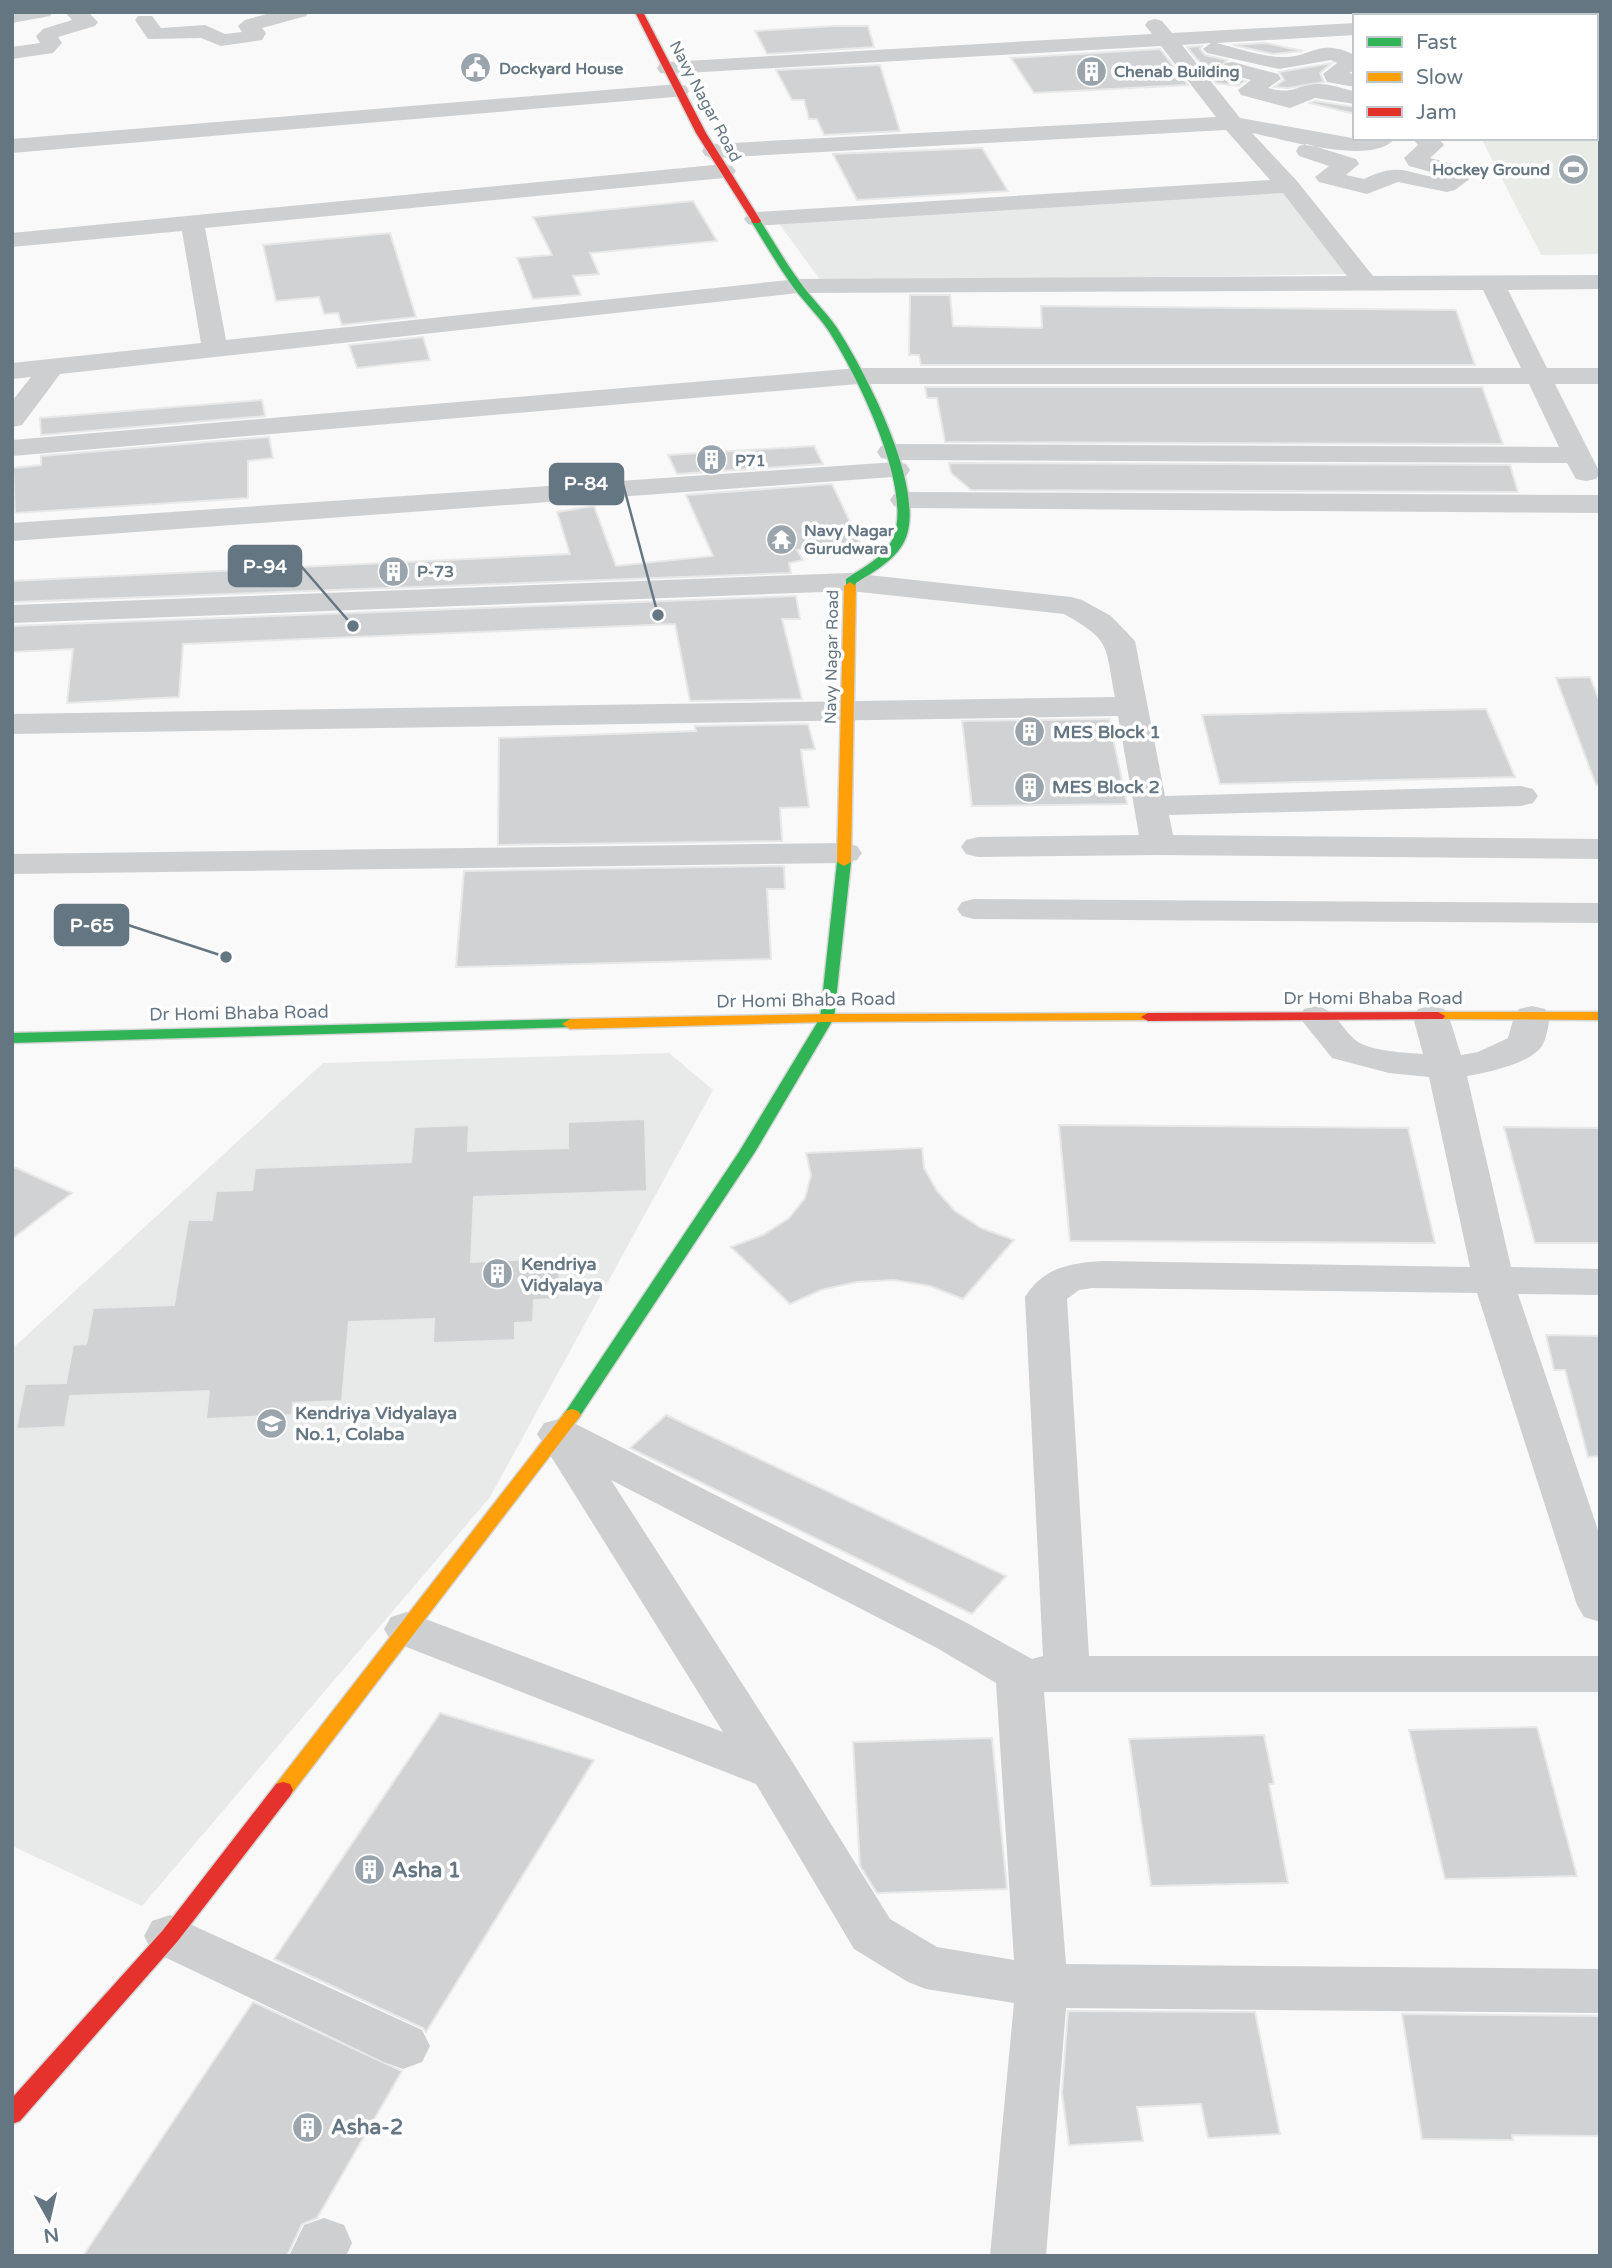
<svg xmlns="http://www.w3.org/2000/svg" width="1612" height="2268" font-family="'Varela Round',sans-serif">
  <rect width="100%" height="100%" fill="#f9f9f9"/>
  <path fill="#e8e9e9" d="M 1284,189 L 1348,274 L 822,282 L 777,221 Z
    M 669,1053 L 713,1090 L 490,1497 L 142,1906 L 12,1846 L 12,1349 L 323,1063 Z"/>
  <path fill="#e8ebe6" d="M 1596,105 L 1600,105 L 1600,254 L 1541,255 L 1481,138 L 1596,138 Z"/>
  <path fill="#d0d2d3" stroke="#e8e8e8" stroke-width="2" d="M 834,26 L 868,26 L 874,47 L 767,54 L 755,31 Z
    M 1265,43 L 1303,51 L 1273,54 L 1233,45 Z
    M 1202,46 L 1200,49 L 1205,55 L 1227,60 L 1220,67 L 1223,74 L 1245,81 L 1238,86 L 1216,83 L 1187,47 Z
    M 1160,49 L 1188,85 L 1034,93 L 1011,58 Z
    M 1332,63 L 1320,73 L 1324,82 L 1288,88 L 1274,87 L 1284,80 L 1279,72 Z
    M 880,65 L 900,131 L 824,135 L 817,119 L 809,119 L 804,100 L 792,100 L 776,70 Z
    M 1315,101 L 1355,107 L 1355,114 L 1310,103 Z
    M 982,148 L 1008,191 L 857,200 L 833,154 Z
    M 693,201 L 717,241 L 590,253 L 599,274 L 573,276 L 581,295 L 533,299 L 517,258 L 552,255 L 533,217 Z
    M 390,233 L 416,317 L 342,325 L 338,313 L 324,314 L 319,297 L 276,301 L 263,245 Z
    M 910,295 L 950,295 L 953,326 L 1042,328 L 1041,306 L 1456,310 L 1475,365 L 921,365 L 919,355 L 909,355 Z
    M 423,337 L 430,360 L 357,368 L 349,345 Z
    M 925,387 L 1482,387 L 1503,444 L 945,442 L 937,398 L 927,398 Z
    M 262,400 L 265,416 L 41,435 L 40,418 Z
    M 269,437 L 273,458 L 248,461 L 248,498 L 15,513 L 13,468 L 41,465 L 41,456 Z
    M 814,446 L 823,464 L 677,474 L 668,455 Z
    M 949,463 L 1510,465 L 1518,492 L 971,490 L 951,473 Z
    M 832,484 L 860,543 L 797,550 L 803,560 L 789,563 L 791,573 L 12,602 L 12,581 L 570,554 L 557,512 L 594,506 L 616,566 L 713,556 L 686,495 Z
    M 796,596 L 800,619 L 782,619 L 802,699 L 690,701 L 675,624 L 183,644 L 179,697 L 67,703 L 73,649 L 12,652 L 12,626 Z
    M 1590,677 L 1600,703 L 1600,784 L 1596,785 L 1556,678 Z
    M 1486,709 L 1515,777 L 1220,784 L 1202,715 Z
    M 1109,719 L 1127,804 L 972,806 L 962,721 Z
    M 808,724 L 815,749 L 801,750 L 809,807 L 780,808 L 782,841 L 498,845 L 499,738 L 696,731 L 695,726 Z
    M 784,866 L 785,889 L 767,889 L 771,959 L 456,967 L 464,871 Z
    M 645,1119 L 647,1191 L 474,1197 L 471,1262 L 560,1258 L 559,1299 L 534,1300 L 533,1322 L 515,1323 L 515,1340 L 433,1343 L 434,1319 L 349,1322 L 342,1401 L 293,1403 L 292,1415 L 206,1419 L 209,1391 L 70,1396 L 65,1427 L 16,1429 L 25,1384 L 66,1383 L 73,1345 L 86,1344 L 93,1308 L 174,1305 L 188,1220 L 212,1220 L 216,1191 L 252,1190 L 255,1168 L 411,1162 L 414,1127 L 469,1125 L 468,1151 L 568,1148 L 568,1122 Z
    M 1059,1125 L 1408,1128 L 1435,1243 L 1070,1241 Z
    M 1504,1127 L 1600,1128 L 1600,1243 L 1535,1243 Z
    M 922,1148 L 924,1168 L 937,1191 L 955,1211 L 981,1228 L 1014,1240 L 963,1299 L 930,1286 L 894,1280 L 856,1282 L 821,1290 L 790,1304 L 731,1247 L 763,1235 L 789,1218 L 805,1198 L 811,1175 L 806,1153 Z
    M 12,1166 L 72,1193 L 12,1239 Z
    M 1546,1335 L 1600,1336 L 1600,1456 L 1588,1457 L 1565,1370 L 1554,1370 Z
    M 666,1415 L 1006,1576 L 972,1614 L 630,1448 Z
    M 440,1713 L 594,1760 L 426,2032 L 423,2028 L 274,1959 Z
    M 1537,1727 L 1577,1876 L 1445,1879 L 1409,1730 Z
    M 1264,1735 L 1274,1784 L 1269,1784 L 1288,1883 L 1151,1886 L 1129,1739 Z
    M 992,1738 L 1007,1889 L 877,1893 L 860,1866 L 853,1742 Z
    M 253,2002 L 402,2071 L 317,2218 L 302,2224 L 287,2256 L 83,2256 Z
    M 1068,2011 L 1255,2012 L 1280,2134 L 1208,2138 L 1201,2104 L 1137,2107 L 1143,2141 L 1069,2145 L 1062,2093 Z
    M 1402,2014 L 1600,2016 L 1600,2136 L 1512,2135 L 1513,2140 L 1422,2139 Z"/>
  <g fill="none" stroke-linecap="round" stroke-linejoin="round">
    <defs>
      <path id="fast" d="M 753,219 L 759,219 C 773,240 785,262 800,282 C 811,298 826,312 837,328 C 865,371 929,493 904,542 C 894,561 873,572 856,583 L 854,589 L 846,589 L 846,579 C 862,568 885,557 893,538 C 914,489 856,373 828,330 C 817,314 802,300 791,284 C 777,264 764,242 751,221 Z
        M 844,858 L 851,862 L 834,1018 L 755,1152 L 578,1419 L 566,1419 L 563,1415 L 566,1411 L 739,1152 L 820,1018 L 837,862 Z
        M 570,1019 L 578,1024 L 575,1027 L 12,1043 L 12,1033 Z"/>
      <path id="slow" d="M 850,582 L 856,586 L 851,862 L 844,866 L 837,862 L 844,586 Z
        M 1438,1012 L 1600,1012 L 1600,1020 L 1433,1019 L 1431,1016 Z
        M 1148,1013 L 1155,1017 L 1153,1020 L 827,1022 L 570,1029 L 562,1024 L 570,1019 L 827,1014 Z
        M 572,1409 L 578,1411 L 581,1415 L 578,1419 L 290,1796 L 283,1798 L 276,1796 L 273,1790 L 276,1784 L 566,1411 Z"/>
      <path id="jam" d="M 635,12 L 643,12 L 706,133 L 761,221 L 759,223 L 753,223 L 696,133 Z
        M 1438,1012 L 1445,1016 L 1443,1019 L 1148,1021 L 1141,1017 L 1148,1013 Z
        M 283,1782 L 290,1784 L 293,1790 L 290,1796 L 177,1942 L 20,2121 L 12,2124 L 12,2098 L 163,1930 L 276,1784 Z"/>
    </defs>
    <use href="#fast" stroke="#d5d6d7" stroke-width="3"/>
    <use href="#slow" stroke="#d5d6d7" stroke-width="3"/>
    <use href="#jam" stroke="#d5d6d7" stroke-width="3"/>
    <path fill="#cecfd0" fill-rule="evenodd" d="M 12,12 L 53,12 L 50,16 L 12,23 Z
      M 65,12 L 88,12 L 98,22 L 95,26 L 58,37 L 62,43 L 53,53 L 12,59 L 12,47 L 40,43 L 36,36 L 43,29 L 72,20 Z
      M 274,12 L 309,12 L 306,16 L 262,28 L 266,33 L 262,40 L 221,46 L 201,38 L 148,39 L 135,20 L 138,16 L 152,16 L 161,28 L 205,25 L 225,34 L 242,32 L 238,26 L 245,20 Z
      M 1405,12 L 1426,12 L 1428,16 L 1407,16 Z
      M 1598,12 L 1600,13 L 1600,25 L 1596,24 L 1596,16 L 1587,16 Z
      M 1155,19 L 1162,21 L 1172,33 L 1355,23 L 1355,35 L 1216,43 C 1237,48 1259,56 1281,57 C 1312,58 1318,37 1355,55 L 1355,70 L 1349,73 L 1355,74 L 1355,87 L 1327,82 L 1323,74 L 1337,63 L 1331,60 L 1279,69 L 1207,53 L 1203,49 L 1211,43 L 1182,45 L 1240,118 L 1358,139 L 1395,138 C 1375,167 1283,139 1252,133 L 1297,181 L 1373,276 L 1600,275 L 1600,289 L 1508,290 L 1547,368 L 1600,368 L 1600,384 L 1555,384 L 1600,473 L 1596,479 L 1586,481 L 1576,479 L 1567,463 L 891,460 L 881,458 L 877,452 L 881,446 L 891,444 L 1559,447 L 1529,384 L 858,384 L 12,456 L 12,440 L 858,368 L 1521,368 L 1483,290 L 798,293 L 60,374 L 22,425 L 12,427 L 12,401 L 31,377 L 12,379 L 12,363 L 201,343 L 182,231 L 12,247 L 12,233 L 724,164 L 732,166 L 736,171 L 732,176 L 724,178 L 205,228 L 226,340 L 798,279 L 1347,276 L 1283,193 L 756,226 L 748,224 L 744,219 L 748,214 L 756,212 L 1270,180 L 1226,130 L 713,158 L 705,156 L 702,151 L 705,146 L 713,144 L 1216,117 L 1161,46 L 668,74 L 660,73 L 657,68 L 660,63 L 668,62 L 1152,34 L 1145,25 L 1148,21 Z
      M 1233,62 L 1278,74 L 1281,79 L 1268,88 C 1293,95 1294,86 1316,84 C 1329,83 1343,89 1355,91 L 1355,104 L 1315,98 L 1290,108 L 1241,95 L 1238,90 L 1251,80 L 1225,73 L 1222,68 L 1225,63 Z
      M 1596,68 L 1600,68 L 1600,93 L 1596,93 Z
      M 678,84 L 686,86 L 689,91 L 686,96 L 12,153 L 12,139 Z
      M 1412,138 L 1438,138 L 1444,145 L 1430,158 L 1472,169 L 1476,174 L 1455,190 L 1447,192 L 1398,182 L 1367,194 L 1319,182 L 1315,177 L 1329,166 L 1299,156 L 1296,151 L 1299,146 L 1307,144 L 1356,159 L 1359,164 L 1346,175 L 1364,179 C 1407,158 1411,180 1445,176 L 1409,166 L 1404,158 L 1418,145 Z
      M 896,462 L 906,464 L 910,470 L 906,476 L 12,541 L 12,523 Z
      M 904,492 L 1600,495 L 1600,513 L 904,508 L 894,506 L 890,500 L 894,494 Z
      M 850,573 L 1071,597 L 1082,600 L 1111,616 L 1135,641 L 1165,796 L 1521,786 L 1533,789 L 1538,796 L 1533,803 L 1521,806 L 1169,815 L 1173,835 L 1600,839 L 1600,859 L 1158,855 L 978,857 L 966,854 L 961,847 L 966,840 L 978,837 L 1139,835 L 1118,716 L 12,734 L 12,714 L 1115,697 C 1105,645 1112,641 1064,614 L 850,591 L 12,623 L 12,605 Z
      M 845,843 L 857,846 L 862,853 L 857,860 L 845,863 L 12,874 L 12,854 Z
      M 974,899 L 1600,903 L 1600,923 L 974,919 L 962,916 L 957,909 L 962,902 Z
      M 1317,1006 C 1338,1011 1341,1030 1358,1042 C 1372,1051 1406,1053 1423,1054 L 1413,1017 L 1418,1009 L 1431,1006 L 1444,1009 L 1449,1017 L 1461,1055 L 1478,1052 L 1508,1038 L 1514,1017 L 1519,1009 L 1532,1006 L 1545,1009 L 1550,1017 C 1548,1026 1547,1036 1543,1044 C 1534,1063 1486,1073 1467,1076 L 1511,1267 L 1600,1269 L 1600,1295 L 1518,1294 L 1600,1536 L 1600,1622 L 1584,1617 L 1577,1605 L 1477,1293 L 1093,1288 L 1079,1290 L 1067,1299 L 1089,1656 L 1600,1656 L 1600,1692 L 1044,1692 L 1066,1964 L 1600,1969 L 1600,2013 L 1066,2008 L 1046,2256 L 990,2256 L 1014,2003 L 926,1989 L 908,1982 L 854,1949 L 756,1784 L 391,1641 L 384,1629 L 391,1617 L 407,1612 L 723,1732 L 537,1434 L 544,1423 L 559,1419 L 574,1423 L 969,1624 L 1032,1659 L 1043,1656 L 1025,1297 C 1044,1267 1070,1263 1103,1261 L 1470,1267 L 1429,1077 L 1389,1073 L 1332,1058 L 1299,1017 L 1304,1009 ZM 611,1480 L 937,1648 L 996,1683 L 1014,1960 L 937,1947 L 890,1919 L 790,1758 Z
      M 170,1915 L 422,2030 L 430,2046 L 422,2062 L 403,2069 L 384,2062 L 152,1951 L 144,1936 L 152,1921 Z
      M 324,2218 L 344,2225 L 352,2243 L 346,2256 L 289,2256 L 304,2225 Z"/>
    <use href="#fast" fill="#30b455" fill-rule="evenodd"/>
    <use href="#slow" fill="#ff9f0a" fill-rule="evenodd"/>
    <use href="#jam" fill="#e5322d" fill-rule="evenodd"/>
  </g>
  <defs>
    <symbol id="civic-disc" viewBox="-11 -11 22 22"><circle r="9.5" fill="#99a4ac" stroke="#fff"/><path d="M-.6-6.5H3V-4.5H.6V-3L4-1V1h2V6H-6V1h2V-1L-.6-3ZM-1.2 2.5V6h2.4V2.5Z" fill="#fff"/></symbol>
    <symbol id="building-disc" viewBox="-11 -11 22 22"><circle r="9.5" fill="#99a4ac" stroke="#fff"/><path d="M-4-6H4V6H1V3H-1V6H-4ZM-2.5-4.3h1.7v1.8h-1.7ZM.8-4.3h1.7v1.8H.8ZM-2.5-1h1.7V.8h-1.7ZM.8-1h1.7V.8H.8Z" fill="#fff"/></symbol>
    <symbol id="stadium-disc" viewBox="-11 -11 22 22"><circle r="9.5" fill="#99a4ac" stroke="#fff"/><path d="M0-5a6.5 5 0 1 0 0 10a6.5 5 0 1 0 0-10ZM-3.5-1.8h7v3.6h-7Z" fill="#fff"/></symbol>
    <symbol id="temple-disc" viewBox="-11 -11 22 22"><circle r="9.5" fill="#99a4ac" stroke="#fff"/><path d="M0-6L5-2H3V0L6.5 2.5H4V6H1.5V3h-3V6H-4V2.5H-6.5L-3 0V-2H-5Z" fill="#fff"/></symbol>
    <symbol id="school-disc" viewBox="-11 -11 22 22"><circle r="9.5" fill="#99a4ac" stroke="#fff"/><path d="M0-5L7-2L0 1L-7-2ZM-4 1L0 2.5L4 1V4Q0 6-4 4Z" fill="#fff"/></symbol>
  </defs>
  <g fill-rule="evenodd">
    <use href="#civic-disc" x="458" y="50" width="35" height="35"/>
    <use href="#building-disc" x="1074" y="54" width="35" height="35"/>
    <use href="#stadium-disc" x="1556" y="152" width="35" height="35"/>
    <use href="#building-disc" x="694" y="442" width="35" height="35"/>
    <use href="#temple-disc" x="764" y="522" width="35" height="35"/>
    <use href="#building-disc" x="376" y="554" width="35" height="35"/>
    <use href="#building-disc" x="1012" y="714" width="35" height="35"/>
    <use href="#building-disc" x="1012" y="770" width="35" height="35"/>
    <use href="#building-disc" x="480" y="1256" width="35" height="35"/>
    <use href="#school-disc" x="254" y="1406" width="35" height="35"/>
    <use href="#building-disc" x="352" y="1852" width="35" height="35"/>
    <use href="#building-disc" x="290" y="2110" width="35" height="35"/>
  </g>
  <g text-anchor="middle" stroke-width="7" stroke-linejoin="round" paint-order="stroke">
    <g font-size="16" font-weight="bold" fill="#657683" stroke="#fff" text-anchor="start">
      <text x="499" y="74">Dockyard House</text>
      <text x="1114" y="77">Chenab Building</text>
      <text x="1550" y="175" text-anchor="end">Hockey Ground</text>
      <text x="735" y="466">P71</text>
      <text x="804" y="536">Navy Nagar<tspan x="804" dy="18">Gurudwara</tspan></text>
      <text x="417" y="577">P-73</text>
    </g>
    <g font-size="16" fill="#657683" stroke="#fff">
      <text transform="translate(706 101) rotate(62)" y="6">Navy Nagar Road</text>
      <text transform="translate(831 657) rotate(-89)" y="6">Navy Nagar Road</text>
    </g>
    <g font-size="18" font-weight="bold" fill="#657683" stroke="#fff" text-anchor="start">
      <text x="1053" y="738">MES Block 1</text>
      <text x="1052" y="793">MES Block 2</text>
      <text x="521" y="1270">Kendriya<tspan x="521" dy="21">Vidyalaya</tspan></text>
      <text x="295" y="1419">Kendriya Vidyalaya<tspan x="295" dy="21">No.1, Colaba</tspan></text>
    </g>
    <g font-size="18" fill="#657683" stroke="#fff">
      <text x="1373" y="1004">Dr Homi Bhaba Road</text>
      <text transform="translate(806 1000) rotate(-1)" y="6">Dr Homi Bhaba Road</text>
      <text transform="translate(239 1013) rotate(-1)" y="6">Dr Homi Bhaba Road</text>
    </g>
    <g font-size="21" font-weight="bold" fill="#657683" stroke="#fff" text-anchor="start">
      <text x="392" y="1877">Asha 1</text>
      <text x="331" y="2134">Asha-2</text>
    </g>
  </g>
  <path fill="none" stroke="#657683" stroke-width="2.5" d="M658 615L623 484M353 626L301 566M226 957L128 925"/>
  <g fill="#657683" stroke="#fff" stroke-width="2.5">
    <circle cx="658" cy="615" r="7"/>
    <circle cx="353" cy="626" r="7"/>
    <circle cx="226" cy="957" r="7"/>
  </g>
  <g fill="#657683" stroke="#657683" stroke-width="2.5">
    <rect x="550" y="464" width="73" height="40" rx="7"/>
    <rect x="229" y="546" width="72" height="40" rx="7"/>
    <rect x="55" y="905" width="73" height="40" rx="7"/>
  </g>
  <g font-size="19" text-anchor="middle" font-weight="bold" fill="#fff">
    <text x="586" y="490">P-84</text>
    <text x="265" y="573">P-94</text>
    <text x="92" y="932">P-65</text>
  </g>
  <rect width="1612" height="2268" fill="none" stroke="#657683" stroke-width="28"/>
  <rect x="1353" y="14" width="245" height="126" fill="#ffffff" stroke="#c1c8cd" stroke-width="2"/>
  <rect x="1367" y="37" width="35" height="10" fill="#30b455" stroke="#c1c8cd" stroke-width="2"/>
  <text x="1416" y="49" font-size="21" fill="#657683">Fast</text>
  <rect x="1367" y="72" width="35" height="10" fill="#ff9f0a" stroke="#c1c8cd" stroke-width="2"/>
  <text x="1416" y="84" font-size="21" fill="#657683">Slow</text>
  <rect x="1367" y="107" width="35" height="10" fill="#e5322d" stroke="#c1c8cd" stroke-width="2"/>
  <text x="1416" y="119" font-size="21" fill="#657683">Jam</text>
  <g transform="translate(49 2219) rotate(172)" stroke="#ffffff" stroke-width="5" paint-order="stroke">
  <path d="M0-5L12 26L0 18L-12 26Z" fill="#657683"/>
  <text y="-10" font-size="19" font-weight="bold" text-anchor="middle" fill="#657683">N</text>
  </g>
</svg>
